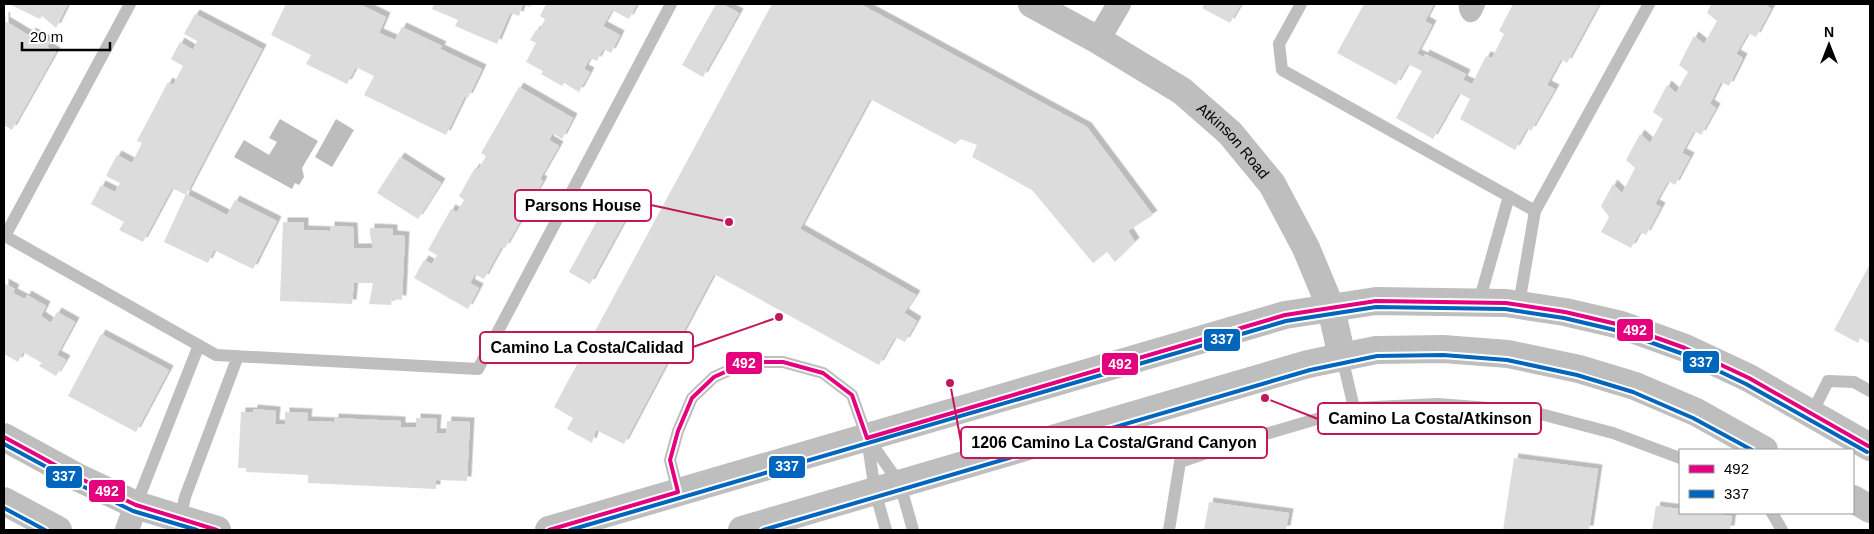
<svg xmlns="http://www.w3.org/2000/svg" width="1874" height="534" font-family="Helvetica,sans-serif">
  <defs>
    <filter id="shadow"><feDropShadow dx="4.5" dy="-4.5" stdDeviation="0" flood-color="#0004"/></filter>
  </defs>
  <rect width="100%" height="100%" fill="#fff"/>
  <path fill="#bcbcbc" d="M 1459,4 L 1486,4 C 1484,8 1482,15 1478,19 C 1467,29 1457,14 1459,4 Z
    M 280,119 L 318,141 L 302,168 L 304,177 L 299,185 L 295,183 L 292,189 L 234,157 L 244,140 L 269,155 L 277,142 L 269,138 Z
    M 336,119 L 354,130 L 332,167 L 315,157 Z"/>
  <path fill="#dcdcdc" filter="url(#shadow)" d="M 9,4 L 68,4 L 56,28 L 42,16 L 40,19 Z
    M 286,4 L 359,4 L 386,17 L 379,33 L 395,40 L 402,27 L 442,46 L 440,49 L 482,69 L 468,98 L 465,96 L 446,135 L 364,95 L 374,76 L 356,67 L 347,84 L 306,64 L 311,55 L 271,35 Z
    M 434,4 L 532,4 L 530,7 L 523,4 L 519,16 L 510,13 L 497,44 L 455,26 L 458,20 L 432,9 Z
    M 546,4 L 637,4 L 629,19 L 612,10 L 603,26 L 620,35 L 611,53 L 603,49 L 597,61 L 590,58 L 584,69 L 590,72 L 579,92 L 564,83 L 562,86 L 541,74 L 543,71 L 526,62 L 536,43 L 530,40 L 536,30 L 539,31 L 545,19 L 540,16 Z
    M 716,4 L 722,4 L 739,13 L 703,77 L 682,65 Z
    M 772,4 L 860,4 L 1087,127 L 1153,215 L 1128,231 L 1135,242 L 1115,262 L 1107,252 L 1093,263 L 1032,190 L 972,157 L 977,145 L 961,139 L 955,144 L 870,99 L 800,229 L 916,295 L 904,313 L 917,321 L 905,342 L 895,337 L 879,365 L 714,274 L 624,444 L 596,430 L 592,443 L 567,429 L 573,418 L 554,407 Z
    M 1205,4 L 1241,4 L 1230,23 L 1202,8 Z
    M 1364,4 L 1434,4 L 1425,21 L 1432,25 L 1417,54 L 1424,57 L 1425,54 L 1466,74 L 1463,80 L 1472,84 L 1486,56 L 1492,58 L 1504,34 L 1499,31 L 1513,4 L 1599,4 L 1567,63 L 1561,59 L 1547,85 L 1555,89 L 1531,131 L 1527,128 L 1515,150 L 1460,119 L 1470,99 L 1459,93 L 1433,139 L 1396,118 L 1422,71 L 1408,64 L 1396,85 L 1337,53 Z
    M 1711,4 L 1765,4 L 1771,9 L 1756,37 L 1748,33 L 1736,54 L 1743,58 L 1729,86 L 1721,82 L 1710,104 L 1716,108 L 1701,135 L 1694,131 L 1682,153 L 1690,157 L 1675,185 L 1668,181 L 1655,204 L 1661,207 L 1646,235 L 1640,232 L 1631,248 L 1601,232 L 1609,217 L 1601,206 L 1613,184 L 1622,193 L 1635,168 L 1626,160 L 1640,134 L 1650,143 L 1663,119 L 1653,112 L 1667,85 L 1676,93 L 1688,72 L 1679,65 L 1694,36 L 1704,44 L 1717,21 L 1707,13 Z
    M 195,14 L 262,49 L 186,195 L 172,188 L 143,242 L 119,230 L 124,222 L 91,204 L 101,185 L 115,192 L 120,183 L 106,176 L 117,155 L 132,163 L 142,143 L 137,141 L 168,82 L 173,85 L 183,66 L 171,59 L 180,42 L 193,50 L 197,41 L 184,34 Z
    M 4,16 L 6,18 L 5,21 L 30,36 L 31,32 L 50,42 L 47,47 L 56,52 L 12,130 L 4,125 Z
    M 519,87 L 573,118 L 562,139 L 553,133 L 549,140 L 559,146 L 540,179 L 543,181 L 505,248 L 502,246 L 484,279 L 475,274 L 470,283 L 479,288 L 468,309 L 414,278 L 424,260 L 432,264 L 437,255 L 428,250 L 451,209 L 457,212 L 464,200 L 459,196 L 475,168 L 478,170 L 486,156 L 481,153 Z
    M 400,157 L 441,183 L 418,219 L 377,193 Z
    M 186,194 L 227,215 L 235,200 L 277,221 L 253,269 L 214,250 L 208,263 L 164,242 Z
    M 604,208 L 625,220 L 590,284 L 569,272 Z
    M 283,222 L 304,222 L 304,230 L 330,231 L 330,226 L 353,227 L 354,248 L 373,248 L 370,235 L 370,228 L 393,229 L 393,235 L 405,236 L 402,300 L 392,299 L 391,305 L 369,304 L 373,283 L 354,283 L 352,304 L 280,301 Z
    M 1870,264 L 1870,344 L 1860,338 L 1858,343 L 1834,330 Z
    M 4,283 L 15,289 L 13,293 L 25,299 L 27,295 L 46,306 L 41,316 L 51,323 L 57,312 L 75,322 L 57,355 L 66,360 L 56,376 L 39,366 L 42,363 L 23,352 L 18,362 L 4,354 Z
    M 101,334 L 169,370 L 136,432 L 68,396 Z
    M 253,409 L 276,411 L 275,424 L 285,425 L 285,412 L 308,413 L 307,421 L 334,422 L 334,418 L 401,421 L 401,427 L 416,427 L 416,418 L 437,419 L 436,433 L 446,433 L 447,421 L 470,422 L 467,481 L 436,480 L 436,489 L 308,483 L 308,475 L 246,472 L 246,468 L 238,468 L 241,412 L 253,412 Z
    M 1514,458 L 1598,469 L 1589,530 L 1503,530 Z
    M 1209,502 L 1289,513 L 1286,530 L 1204,530 Z
    M 1656,506 L 1680,509 L 1680,513 L 1707,513 L 1732,516 L 1730,530 L 1652,530 Z"/>
  <g fill="none" stroke-linecap="round" stroke-linejoin="round">
    <path stroke="#bebebe" stroke-width="12" d="M 130,4 L 5,236 L 216,355 L 478,369 L 671,4
      M 1301,4 L 1279,44 L 1282,70 L 1535,211 L 1649,4
      M 1479,302 L 1509,196
      M 1519,304 L 1535,211
      M 1342,357 L 1354,408
      M 1812,413 L 1828,381 L 1854,382 L 1870,391
      M 869,440 L 900,484 L 913,530
      M 678,492 L 670,460 L 678,431 L 692,398 L 714,377 L 747,362 L 783,362 L 823,373 L 852,395 L 867,438 L 875,491 L 886,530
      M 136,505 L 199,345
      M 1772,513 L 1782,530
      M 180,519 L 185,497 L 238,356
      M 1169,530 L 1180,462 L 1245,440 L 1354,408 L 1438,404 L 1529,411 L 1613,433 L 1680,458"/>
    <path stroke="#bebebe" stroke-width="24" d="M 1098,40 L 1119,4
      M 127,530 L 136,505"/>
    <g stroke="#bebebe" stroke-width="28">
      <path id="s1" d="M 1032,4 L 1098,40 L 1182,91 L 1230,133 L 1272,184 L 1306,248 L 1331,308 L 1342,357"/>
      <path d="M 4,437 L 79,478 L 136,505 L 217,530"/>
      <path d="M 1853,499 L 1870,509"/>
      <path d="M 4,501 L 58,530"/>
      <path d="M 549,530 L 1285,315 L 1376,301 L 1506,303 L 1565,312 L 1621,325 L 1685,348 L 1749,378 L 1870,447"/>
      <path d="M 742,530 L 1308,364 L 1376,350 L 1443,349 L 1508,354 L 1579,369 L 1635,386 L 1696,412 L 1764,450"/>
    </g>
    <defs>
      <path id="bus-1" d="M 4,437 L 79,478 L 136,505 L 217,530
        M 867,438 L 1285,315 L 1376,301 L 1506,303 L 1565,312 L 1621,325 L 1685,348 L 1749,378 L 1870,447
        M 678,492 L 670,460 L 678,431 L 692,398 L 714,377 L 747,362 L 783,362 L 823,373 L 852,395 L 867,438
        M 549,530 L 678,492"/>
      <path id="bus-2" d="M 4,444 L 76,483 L 133,511 L 197,530
        M 4,508 L 45,530
        M 570,530 L 1286,321 L 1376,307 L 1505,309 L 1564,318 L 1619,331 L 1683,354 L 1746,384 L 1867,452
        M 763,530 L 1310,370 L 1377,356 L 1443,355 L 1507,360 L 1577,375 L 1633,392 L 1693,418 L 1752,450"/>
    </defs>
    <use href="#bus-1" stroke="#fff" stroke-width="8"/>
    <use href="#bus-2" stroke="#fff" stroke-width="8"/>
    <use href="#bus-1" stroke="#e5007d" stroke-width="4"/>
    <use href="#bus-2" stroke="#0065bd" stroke-width="4"/>
  </g>
  <g text-anchor="middle" stroke-width="4" stroke-linejoin="round" paint-order="stroke">
    <g font-size="15" fill="#000" stroke="#fff">
      <text dy="5" stroke="none"><textPath href="#s1" startOffset="245">Atkinson Road</textPath></text>
    </g>
  </g>
  <path fill="none" stroke="#c2185b" stroke-width="2" d="M729 222L651 205M779 317L693 347M1265 398L1318 419M950 383L961 442"/>
  <g fill="#c2185b" stroke="#fff" stroke-width="2">
    <circle cx="729" cy="222" r="5"/>
    <circle cx="779" cy="317" r="5"/>
    <circle cx="1265" cy="398" r="5"/>
    <circle cx="950" cy="383" r="5"/>
  </g>
  <g fill="#fff" stroke="#c2185b" stroke-width="2">
    <rect x="515" y="190" width="136" height="31" rx="5"/>
    <rect x="480" y="332" width="213" height="31" rx="5"/>
    <rect x="1318" y="403" width="223" height="31" rx="5"/>
    <rect x="961" y="427" width="306" height="31" rx="5"/>
  </g>
  <g font-size="16" text-anchor="middle" font-weight="bold" fill="#000">
    <text x="583" y="211">Parsons House</text>
    <text x="587" y="353">Camino La Costa/Calidad</text>
    <text x="1430" y="424">Camino La Costa/Atkinson</text>
    <text x="1114" y="448">1206 Camino La Costa/Grand Canyon</text>
  </g>
  <g stroke="#fff" stroke-width="2">
    <rect x="1616" y="318" width="38" height="24" rx="5" fill="#e5007d"/>
    <rect x="1203" y="328" width="38" height="24" rx="5" fill="#0065bd"/>
    <rect x="1682" y="350" width="38" height="24" rx="5" fill="#0065bd"/>
    <rect x="725" y="351" width="38" height="24" rx="5" fill="#e5007d"/>
    <rect x="1101" y="352" width="38" height="24" rx="5" fill="#e5007d"/>
    <rect x="768" y="455" width="38" height="24" rx="5" fill="#0065bd"/>
    <rect x="45" y="465" width="38" height="24" rx="5" fill="#0065bd"/>
    <rect x="88" y="479" width="38" height="24" rx="5" fill="#e5007d"/>
  </g>
  <g font-size="14" text-anchor="middle" font-weight="bold" fill="#fff">
    <text x="1635" y="335">492</text>
    <text x="1222" y="344">337</text>
    <text x="1701" y="367">337</text>
    <text x="744" y="368">492</text>
    <text x="1120" y="369">492</text>
    <text x="787" y="471">337</text>
    <text x="64" y="481">337</text>
    <text x="107" y="496">492</text>
  </g>
  <rect width="1874" height="534" fill="none" stroke="#000000" stroke-width="10"/>
  <rect x="1679" y="449" width="175" height="65" fill="#ffffff" stroke="#999999"/>
  <rect x="1689" y="465" width="25" height="8" fill="#e5007d" stroke="#999999"/>
  <text x="1724" y="474" font-size="15" fill="#000000">492</text>
  <rect x="1689" y="490" width="25" height="8" fill="#0065bd" stroke="#999999"/>
  <text x="1724" y="499" font-size="15" fill="#000000">337</text>
  <g transform="translate(1829 45)" stroke="#ffffff" stroke-width="4" paint-order="stroke">
  <path d="M0-4L9 19L0 12L-9 19Z" fill="#000000"/>
  <text y="-8" font-size="14" font-weight="bold" text-anchor="middle" fill="#000000">N</text>
  </g>
  <path d="M22 42v8h88v-8" fill="none" stroke="#000000" stroke-width="2.5"/>
  <text x="30" y="42" font-size="15" fill="#000000" stroke="#ffffff" stroke-width="4" paint-order="stroke">20 m</text>
</svg>
